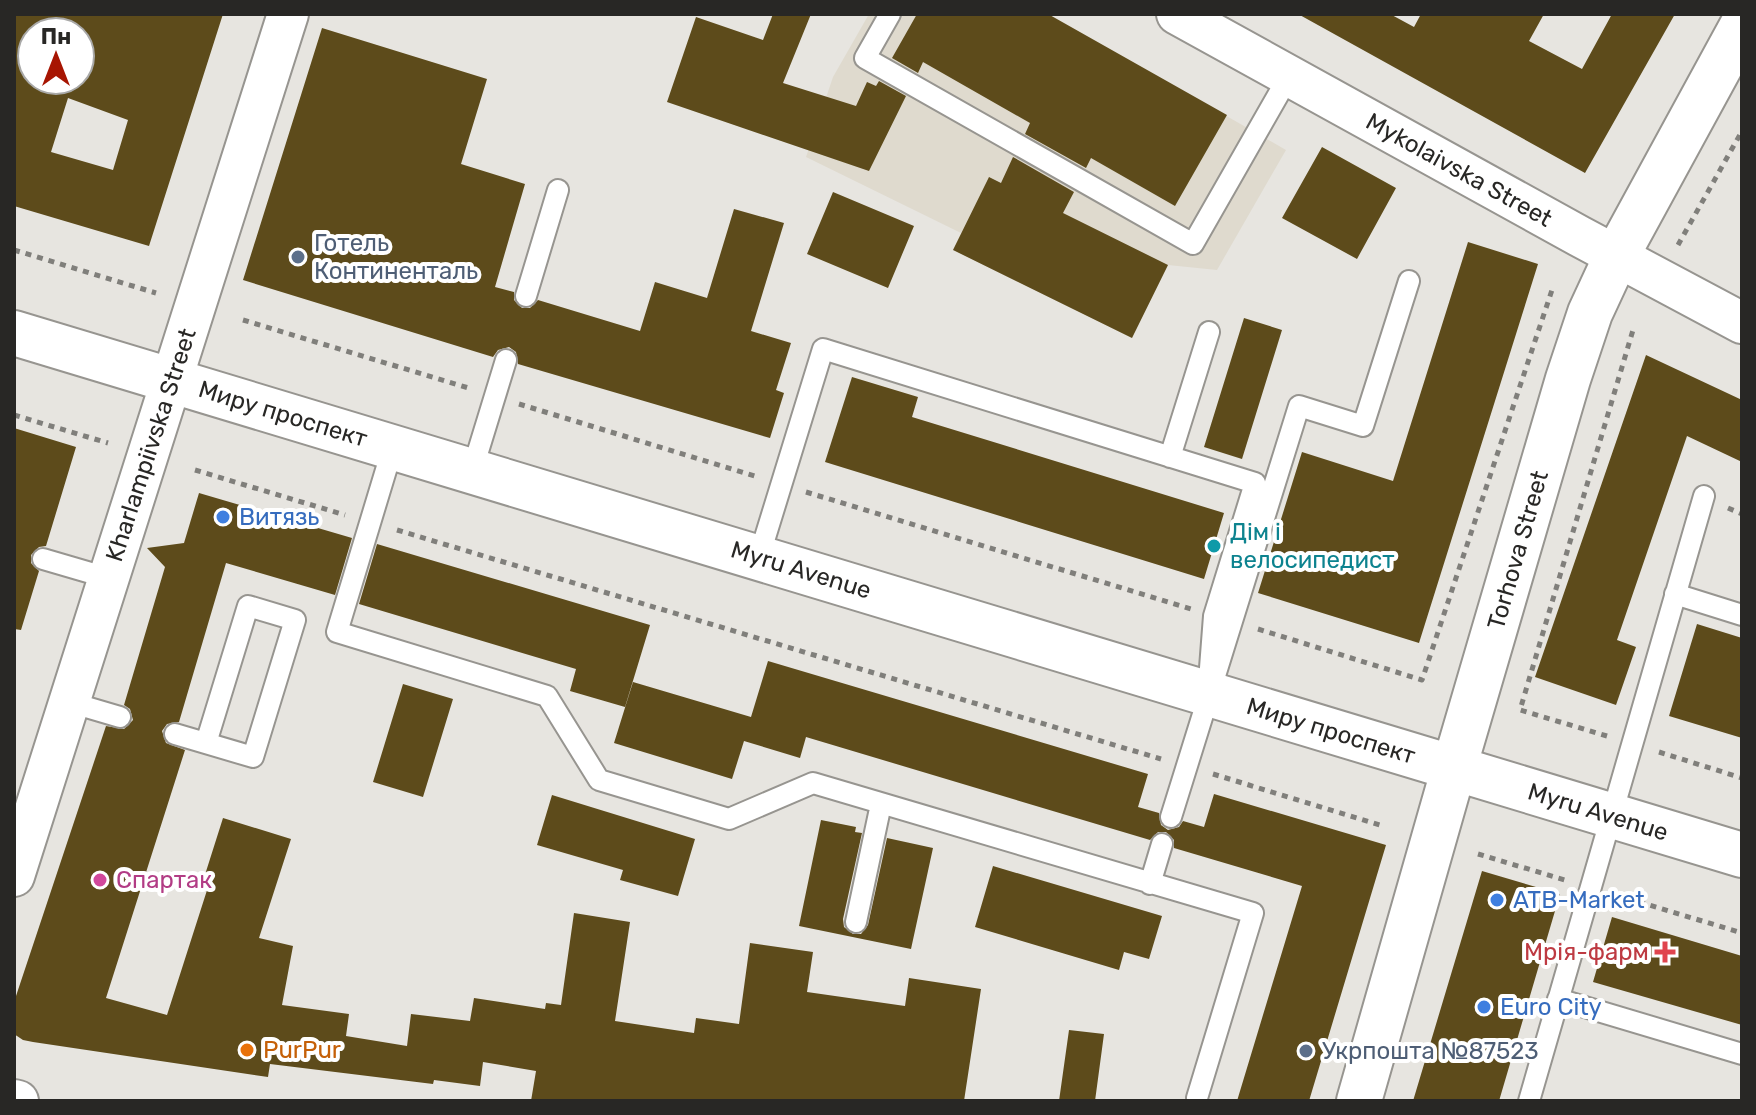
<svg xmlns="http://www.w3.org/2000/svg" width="1756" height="1115" font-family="Rubik,sans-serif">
  <rect width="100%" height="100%" fill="#e7e5e0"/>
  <path fill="#dfdace" d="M 869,14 L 1048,14 L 1286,150 L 1217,270 L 1168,265 L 1132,338 L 953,250 L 961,233 L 806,157 L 833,77 Z"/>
  <path fill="#5d4b1b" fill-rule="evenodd" d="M 14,14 L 223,14 L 149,246 L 14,206 ZM 32,32 L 80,32 L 80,80 L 32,80 ZM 68,98 L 128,120 L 113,170 L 51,152 Z
    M 773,14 L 811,14 L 783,83 L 856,106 L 867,82 L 876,86 L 879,81 L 906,96 L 869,171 L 667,102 L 696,17 L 763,40 Z
    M 917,14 L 1048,14 L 1227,115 L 1175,206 L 1091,158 L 1086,168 L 1025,134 L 1030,123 L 923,62 L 918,73 L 892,58 Z
    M 1298,14 L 1390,14 L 1414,27 L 1421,14 L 1544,14 L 1529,41 L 1582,69 L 1612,14 L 1675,14 L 1585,173 Z
    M 322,28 L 487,79 L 461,164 L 525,184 L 495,287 L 514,292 L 514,300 L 522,308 L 530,308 L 538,300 L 640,331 L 655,282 L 707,298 L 734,209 L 784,223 L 751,331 L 791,343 L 776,390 L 784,393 L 770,438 L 518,364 L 516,352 L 509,347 L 498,350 L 493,357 L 243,280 Z
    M 1322,147 L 1396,188 L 1357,259 L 1282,218 Z
    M 1013,157 L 1074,192 L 1063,213 L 1168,265 L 1132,338 L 953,250 L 989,177 L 1001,183 Z
    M 833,192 L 914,226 L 888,288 L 807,254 Z
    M 1468,242 L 1538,264 L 1419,643 L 1258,593 L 1302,452 L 1393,481 Z
    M 1244,318 L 1282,330 L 1242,459 L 1204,447 Z
    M 1646,355 L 1742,400 L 1742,462 L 1687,436 L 1617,640 L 1636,647 L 1616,705 L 1535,677 Z
    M 852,377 L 918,397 L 912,417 L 1224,513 L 1204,579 L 825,462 Z
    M 14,428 L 76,447 L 46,546 L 39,547 L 31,555 L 31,563 L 39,571 L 21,630 L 14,629 Z
    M 199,493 L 352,538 L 335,595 L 226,563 L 179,722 L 167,724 L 162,731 L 166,743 L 185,750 L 106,998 L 167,1015 L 209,884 L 203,881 L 223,818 L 291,839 L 259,938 L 293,946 L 282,1005 L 349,1014 L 346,1036 L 407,1046 L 411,1014 L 470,1021 L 474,998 L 545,1009 L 546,1003 L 561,1005 L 574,913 L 630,922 L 615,1021 L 694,1033 L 696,1018 L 739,1024 L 750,943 L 813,952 L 807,992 L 905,1006 L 909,978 L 981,989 L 964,1101 L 531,1101 L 536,1071 L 483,1062 L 480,1086 L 434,1080 L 433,1084 L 270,1064 L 268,1077 L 33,1042 L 23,1040 L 14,1034 L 14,1002 L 106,726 L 124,729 L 133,720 L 130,709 L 124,705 L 165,567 L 147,548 L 184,543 Z
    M 377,544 L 650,625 L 625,707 L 570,691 L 576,669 L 359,604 Z
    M 1697,624 L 1742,638 L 1742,738 L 1669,716 Z
    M 768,661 L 1148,774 L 1138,807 L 1159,813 L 1161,825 L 1168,830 L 1179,827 L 1183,821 L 1204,827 L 1214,794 L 1386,845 L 1309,1101 L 1237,1101 L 1302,886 L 1174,848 L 1174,840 L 1166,832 L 1158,832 L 1150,840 L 806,737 L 800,758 L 744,741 L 750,722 L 732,779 L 614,743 L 633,682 L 751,717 Z
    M 403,684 L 453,699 L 423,797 L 373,782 Z
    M 552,795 L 695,839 L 678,896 L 620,880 L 623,870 L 537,845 Z
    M 821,820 L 856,827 L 855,832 L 862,833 L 843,919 L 844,927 L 853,934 L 861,934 L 868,925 L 887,838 L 933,848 L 911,949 L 799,926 Z
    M 993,866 L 1162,916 L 1149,959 L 1124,952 L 1119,970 L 975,927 Z
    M 1482,871 L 1560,894 L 1499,1101 L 1413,1101 Z
    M 1612,917 L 1742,956 L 1742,1025 L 1593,982 Z
    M 1069,1030 L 1104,1034 L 1095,1101 L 1059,1101 Z"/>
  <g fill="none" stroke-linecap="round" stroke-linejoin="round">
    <defs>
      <path id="service" d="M 890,14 L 865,58 L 1193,244 L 1289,76
        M 526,296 L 558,190
        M 393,447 L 337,632 L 547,696 L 599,780 L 729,819 L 813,783 L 1253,913 L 1197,1098
        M 1170,457 L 1209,332
        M 472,471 L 506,360
        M 759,557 L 823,349 L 1255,483 L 1214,616 L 1208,694
        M 43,559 L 108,578
        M 1675,594 L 1742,615
        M 69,702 L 120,717
        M 175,734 L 253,757 L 295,620 L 248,606 L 206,743
        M 1171,817 L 1299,406 L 1363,426 L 1409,281
        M 1150,884 L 1162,844
        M 856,922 L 881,804
        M 1558,999 L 1742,1054
        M 1529,1101 L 1704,496"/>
      <path id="minor" d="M 1177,14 L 1579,236 L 1742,323
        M 14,876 L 288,14
        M 14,1100 L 18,1101"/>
      <path id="tertiary" d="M 1359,1101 L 1454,768 L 1742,855"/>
      <path id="secondary" d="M 14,333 L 1454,768 L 1568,379 L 1590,313 L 1616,257 L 1742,26"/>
    </defs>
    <use href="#service" stroke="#979590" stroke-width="24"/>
    <use href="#minor" stroke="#979590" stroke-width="44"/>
    <use href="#tertiary" stroke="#979590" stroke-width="48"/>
    <use href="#secondary" stroke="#979590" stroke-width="48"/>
    <path stroke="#807f7b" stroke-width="5" stroke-dasharray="6 6" stroke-linecap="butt" d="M 1678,245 L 1742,131
      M 14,250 L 156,293
      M 243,320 L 472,389
      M 519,404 L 755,476
      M 14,415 L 108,443
      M 195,470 L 345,515
      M 806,492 L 1191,609
      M 1728,508 L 1742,514
      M 397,530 L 1161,759
      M 1258,629 L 1422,680 L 1552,290
      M 1607,736 L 1520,710 L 1633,330
      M 1659,752 L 1742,778
      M 1213,774 L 1380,825
      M 1478,854 L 1565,880
      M 1616,895 L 1742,933"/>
    <use href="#service" stroke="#fff" stroke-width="20"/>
    <use href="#minor" stroke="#fff" stroke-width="40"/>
    <use href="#tertiary" stroke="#fff" stroke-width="44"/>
    <use href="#secondary" stroke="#fff" stroke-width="44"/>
  </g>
  <g fill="#5c6f8a" stroke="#fff" stroke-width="3">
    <circle cx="298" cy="257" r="8"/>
    <circle cx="1306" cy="1051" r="8"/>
  </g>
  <g fill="#3f7fe0" stroke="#fff" stroke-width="3">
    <circle cx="223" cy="517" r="8"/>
    <circle cx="1497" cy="900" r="8"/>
    <circle cx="1484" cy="1007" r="8"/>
  </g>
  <circle fill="#0f9aa8" stroke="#fff" stroke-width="3" cx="1214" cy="546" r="8"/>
  <circle fill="#d1479c" stroke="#fff" stroke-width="3" cx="100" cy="880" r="8"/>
  <path fill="#e0444e" stroke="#fff" stroke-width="3" d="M1661 940h8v8h8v8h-8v8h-8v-8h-8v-8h8z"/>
  <circle fill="#e8710a" stroke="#fff" stroke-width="3" cx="247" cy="1050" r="8"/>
  <g text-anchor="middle" stroke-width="8" stroke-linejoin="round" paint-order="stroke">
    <g font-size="24" fill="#282725" stroke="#fff">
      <text transform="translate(1459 170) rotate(29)" y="8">Mykolaivska Street</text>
      <text transform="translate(283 414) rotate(17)" y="8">Миру проспект</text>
      <text transform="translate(151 445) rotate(-72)" y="8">Kharlampiivska Street</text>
      <text transform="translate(1518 550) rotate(-74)" y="8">Torhova Street</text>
      <text transform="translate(801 570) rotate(17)" y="8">Myru Avenue</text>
      <text transform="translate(1331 731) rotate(17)" y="8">Миру проспект</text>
      <text transform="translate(1598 812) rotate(17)" y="8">Myru Avenue</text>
    </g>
    <g font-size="24" fill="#4e5e75" stroke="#fff" text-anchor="start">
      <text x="314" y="251">Готель<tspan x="314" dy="28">Континенталь</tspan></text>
      <text x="1322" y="1059">Укрпошта №87523</text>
    </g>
    <g font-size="24" fill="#366cbe" stroke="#fff" text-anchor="start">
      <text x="239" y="525">Витязь</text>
      <text x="1513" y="908">ATB-Market</text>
      <text x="1500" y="1015">Euro City</text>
    </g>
    <g font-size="24" fill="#0d838f" stroke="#fff" text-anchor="start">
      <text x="1230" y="540">Дім і<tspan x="1230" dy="28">велосипедист</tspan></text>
    </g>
    <g font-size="24" fill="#b23c85" stroke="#fff" text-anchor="start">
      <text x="116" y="888">Спартак</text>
    </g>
    <g font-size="24" fill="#be3a42" stroke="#fff" text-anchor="end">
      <text x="1649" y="960">Мрія-фарм</text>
    </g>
    <g font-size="24" fill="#c56008" stroke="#fff" text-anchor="start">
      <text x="263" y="1058">PurPur</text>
    </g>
  </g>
  <rect width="1756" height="1115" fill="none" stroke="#282725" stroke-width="32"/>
  <g transform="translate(56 56)"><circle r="38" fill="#ffffff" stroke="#a9a9a8" stroke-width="2"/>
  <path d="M0-6L14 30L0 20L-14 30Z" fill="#a71502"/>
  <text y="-12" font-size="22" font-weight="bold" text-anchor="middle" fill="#282725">Пн</text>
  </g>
</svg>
